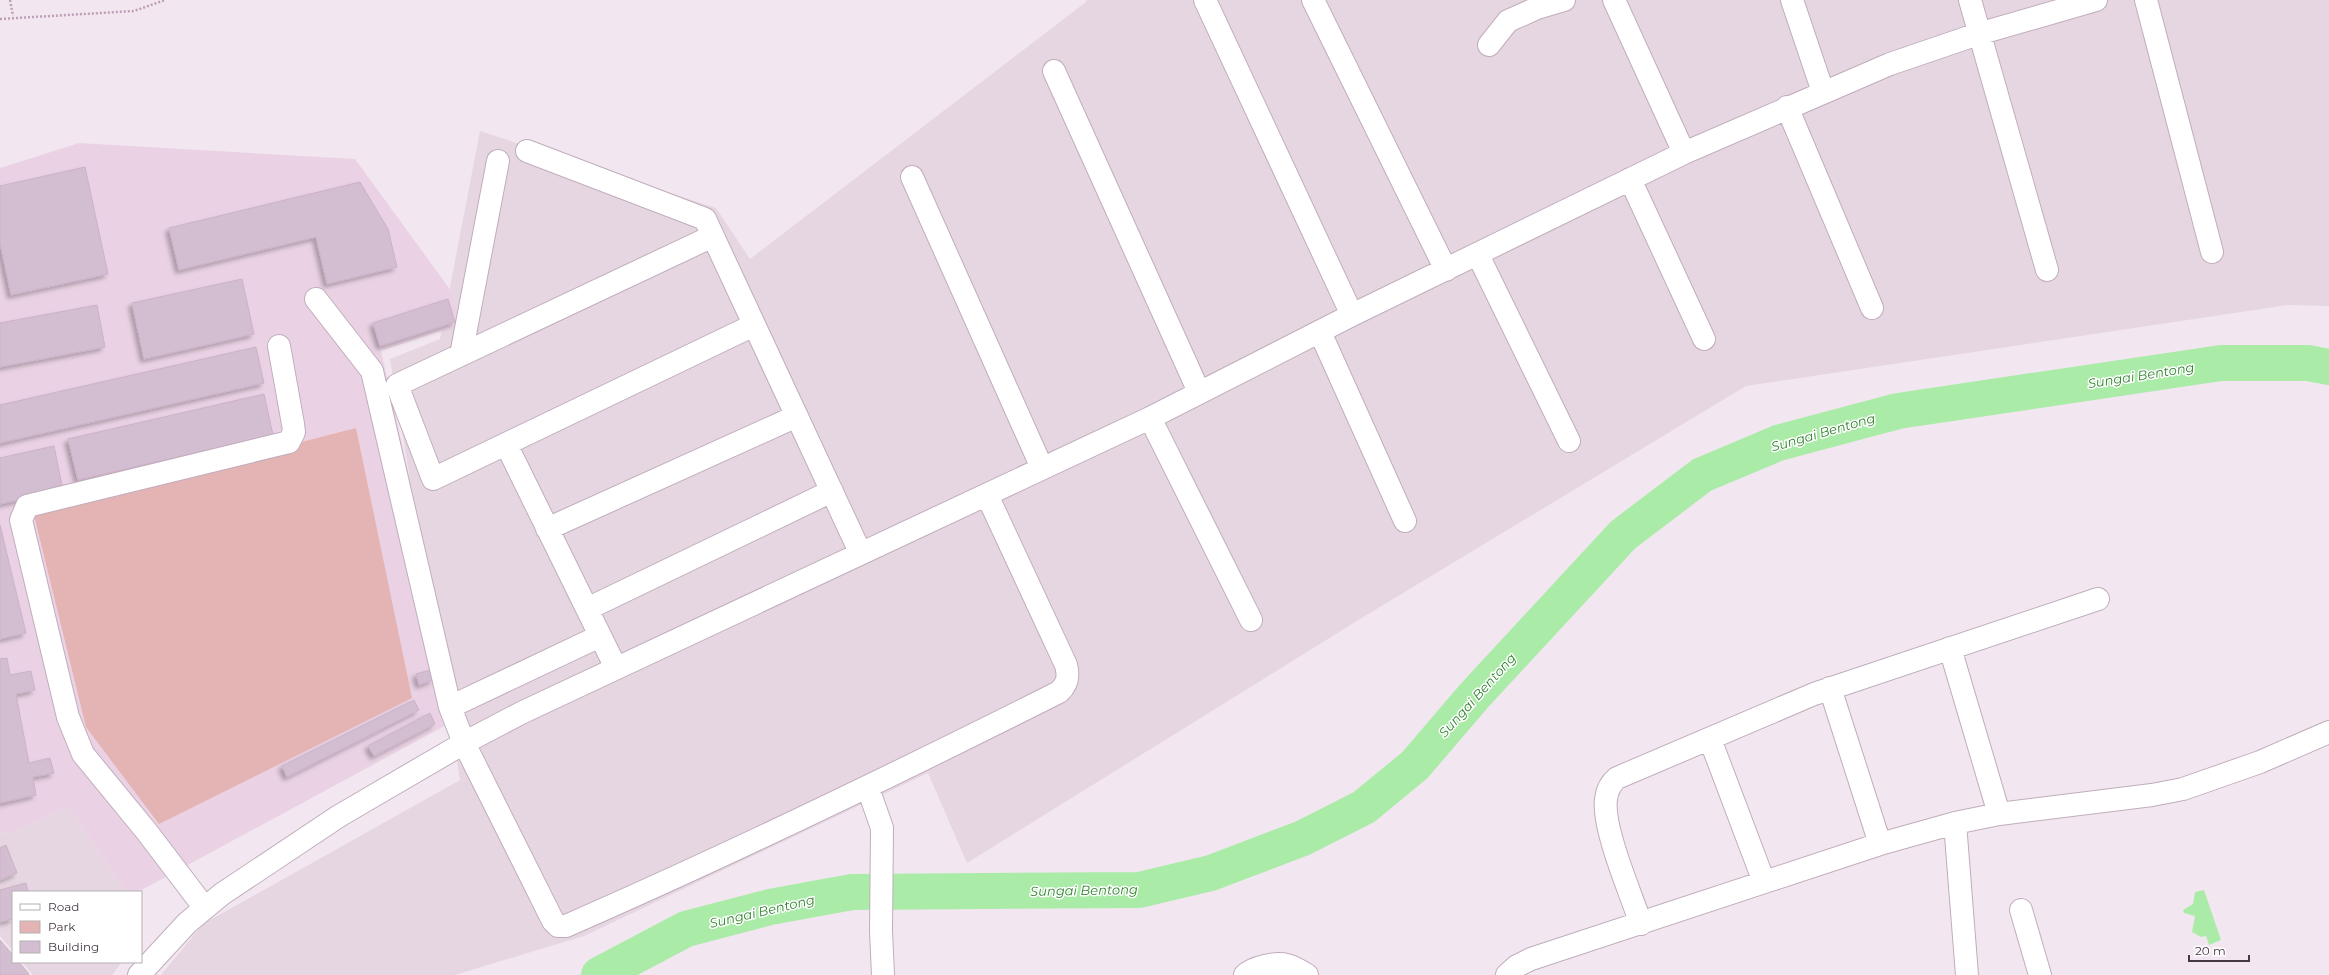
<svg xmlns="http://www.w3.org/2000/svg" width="2329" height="975" font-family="Montserrat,sans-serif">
  <defs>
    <filter id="shadow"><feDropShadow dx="-3.5" dy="3.5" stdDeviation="2" flood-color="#0004"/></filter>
  </defs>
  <rect width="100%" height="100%" fill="#f2e7f0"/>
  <path fill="#e6d6e2" d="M 1086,0 L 2329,0 L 2329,306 L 2288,305 L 1746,386 L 1360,619 L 967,863 L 928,773 L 584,936 L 455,975 L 161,975 L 203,924 L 460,780 L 390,359 L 440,339 L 480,131 L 716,208 L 750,259 L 1086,2 Z
    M 69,807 L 126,892 L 13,892 L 13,951 L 0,936 L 0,833 L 12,832 Z
    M 22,962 L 122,962 L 112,975 L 33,975 Z"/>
  <path fill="#ead2e4" d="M 79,143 L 355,159 L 449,288 L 459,325 L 381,351 L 463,716 L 138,892 L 126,892 L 69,807 L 12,832 L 0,833 L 0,168 Z"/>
  <path fill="#e4b3b3" d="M 356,428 L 412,698 L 159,824 L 86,727 L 33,511 Z"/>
  <path fill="#abeba8" d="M 2204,890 L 2221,940 L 2209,945 L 2206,936 L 2201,937 L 2192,932 L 2195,916 L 2184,913 L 2183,910 L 2193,904 L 2195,892 Z"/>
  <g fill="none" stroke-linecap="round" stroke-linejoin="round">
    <path stroke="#abeba8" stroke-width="36" d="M 599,975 L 686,929 L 770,907 L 852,892 L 1139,890 L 1211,873 L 1303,838 L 1364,807 L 1415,765 L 1474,696 L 1623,535 L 1702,475 L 1778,443 L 1898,411 L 2221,363 L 2308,363 L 2329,367"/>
  </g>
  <path fill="#d3bdd0" stroke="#cdb1c9" filter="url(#shadow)" d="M 85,167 L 108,274 L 11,295 L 0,243 L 0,186 Z
    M 360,182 L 388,229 L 397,267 L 327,284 L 316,237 L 179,270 L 169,228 Z
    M 242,279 L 254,334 L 144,359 L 132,303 Z
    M 448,299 L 455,322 L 380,346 L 373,323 Z
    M 97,305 L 105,347 L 0,367 L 0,323 Z
    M 256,347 L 264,383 L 0,443 L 0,405 Z
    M 264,394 L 273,435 L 78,480 L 68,439 Z
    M 54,446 L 63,490 L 0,504 L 0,458 Z
    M 0,525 L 26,633 L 0,639 Z
    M 7,658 L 10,675 L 31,671 L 35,690 L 16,694 L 29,763 L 50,758 L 54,773 L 33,777 L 36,795 L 0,803 L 0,659 Z
    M 430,670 L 433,680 L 419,685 L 416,674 Z
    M 414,700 L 419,710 L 287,777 L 282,766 Z
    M 430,713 L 435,724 L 374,756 L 368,746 Z
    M 6,845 L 17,873 L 0,880 L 0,848 Z
    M 26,883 L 28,892 L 13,892 L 13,919 L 0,922 L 0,890 Z
    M 0,940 L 13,955 L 13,962 L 19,962 L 29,974 L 28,975 L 0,975 Z"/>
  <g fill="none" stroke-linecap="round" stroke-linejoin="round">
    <defs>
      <path id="minor" d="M 1205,0 L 1352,315
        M 1313,0 L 1446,270
        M 1614,0 L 1684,153
        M 1792,0 L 1823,92
        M 1970,0 L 2047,270
        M 2146,0 L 2212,252
        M 1489,45 L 1508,21 L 1537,8 L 1564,0
        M 1054,71 L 1199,392
        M 1787,107 L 1872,308
        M 527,151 L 705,219 L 860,552
        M 912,177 L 1042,468
        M 1630,179 L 1704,339
        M 713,236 L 397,385 L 433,479 L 754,325
        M 1478,255 L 1569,441
        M 316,299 L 372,371 L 450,707 L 464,743 L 553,921 L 558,926 L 566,926 C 733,853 896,774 1059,692 C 1068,684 1069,676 1066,665 L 987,495
        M 1320,332 L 1405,521
        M 461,355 L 498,161
        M 1150,418 L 1251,620
        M 506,444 L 616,668
        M 547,529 L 797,416
        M 587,609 L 832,491
        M 1950,648 L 1999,814
        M 1830,688 L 1880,844
        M 450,707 L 600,636
        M 1710,739 L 1764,882
        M 868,788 L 882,828 L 881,931 L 883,975
        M 1955,823 L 1967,975
        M 204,907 L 147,832 L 83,754 L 68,717 L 21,520 L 27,506 L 289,442 L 294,432 L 293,424 L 279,346
        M 2021,910 L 2040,975
        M 1641,924 C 1631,894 1602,828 1606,799 C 1607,791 1611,783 1617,778 L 1814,694 L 2098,599
        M 139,975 L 187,923 L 222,894 L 339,816 L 464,743 L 521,713 L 1150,418 L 1352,315 L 1684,153 L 1890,64 L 1978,34 L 2096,0
        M 1245,975 C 1253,967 1276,962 1287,965 C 1294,967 1301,971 1307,975
        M 1507,975 L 1517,966 L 1531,959 L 1880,844 L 1955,823 L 1999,814 L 2152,795 L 2183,789 L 2260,762 L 2329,732"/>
    </defs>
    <use href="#minor" stroke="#c0adbc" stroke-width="24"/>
    <path stroke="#be9db8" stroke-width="2.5" stroke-dasharray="2 2" stroke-linecap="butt" d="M 10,0 L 13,16
      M 0,19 L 134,11 L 165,0"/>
    <use href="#minor" stroke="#fff" stroke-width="22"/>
  </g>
  <g text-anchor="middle" stroke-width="3" stroke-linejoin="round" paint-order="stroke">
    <g font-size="13" font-style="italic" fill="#31832e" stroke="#fff">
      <text transform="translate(2141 375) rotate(-9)" y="5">Sungai Bentong</text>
      <text transform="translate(1823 432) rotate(-16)" y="5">Sungai Bentong</text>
      <text transform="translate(1477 695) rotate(-48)" y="5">Sungai Bentong</text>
      <text transform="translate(1084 890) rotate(-1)" y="5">Sungai Bentong</text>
      <text transform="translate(762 911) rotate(-13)" y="5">Sungai Bentong</text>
    </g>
  </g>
  <rect x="12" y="891" width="130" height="72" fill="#ffffff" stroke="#b5afb4"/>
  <rect x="20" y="904" width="20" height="6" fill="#ffffff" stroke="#b5afb4"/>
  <text x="48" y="911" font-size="12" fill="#453743">Road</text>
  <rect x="20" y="921" width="20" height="12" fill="#e4b3b3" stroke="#b5afb4"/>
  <text x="48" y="931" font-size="12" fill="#453743">Park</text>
  <rect x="20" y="941" width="20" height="12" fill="#d3bdd0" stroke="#b5afb4"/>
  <text x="48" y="951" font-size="12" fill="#453743">Building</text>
  <path d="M2189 955v6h60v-6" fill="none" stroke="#453743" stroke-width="2"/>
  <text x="2195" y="955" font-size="12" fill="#453743" stroke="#ffffff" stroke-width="3" paint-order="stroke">20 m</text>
</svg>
